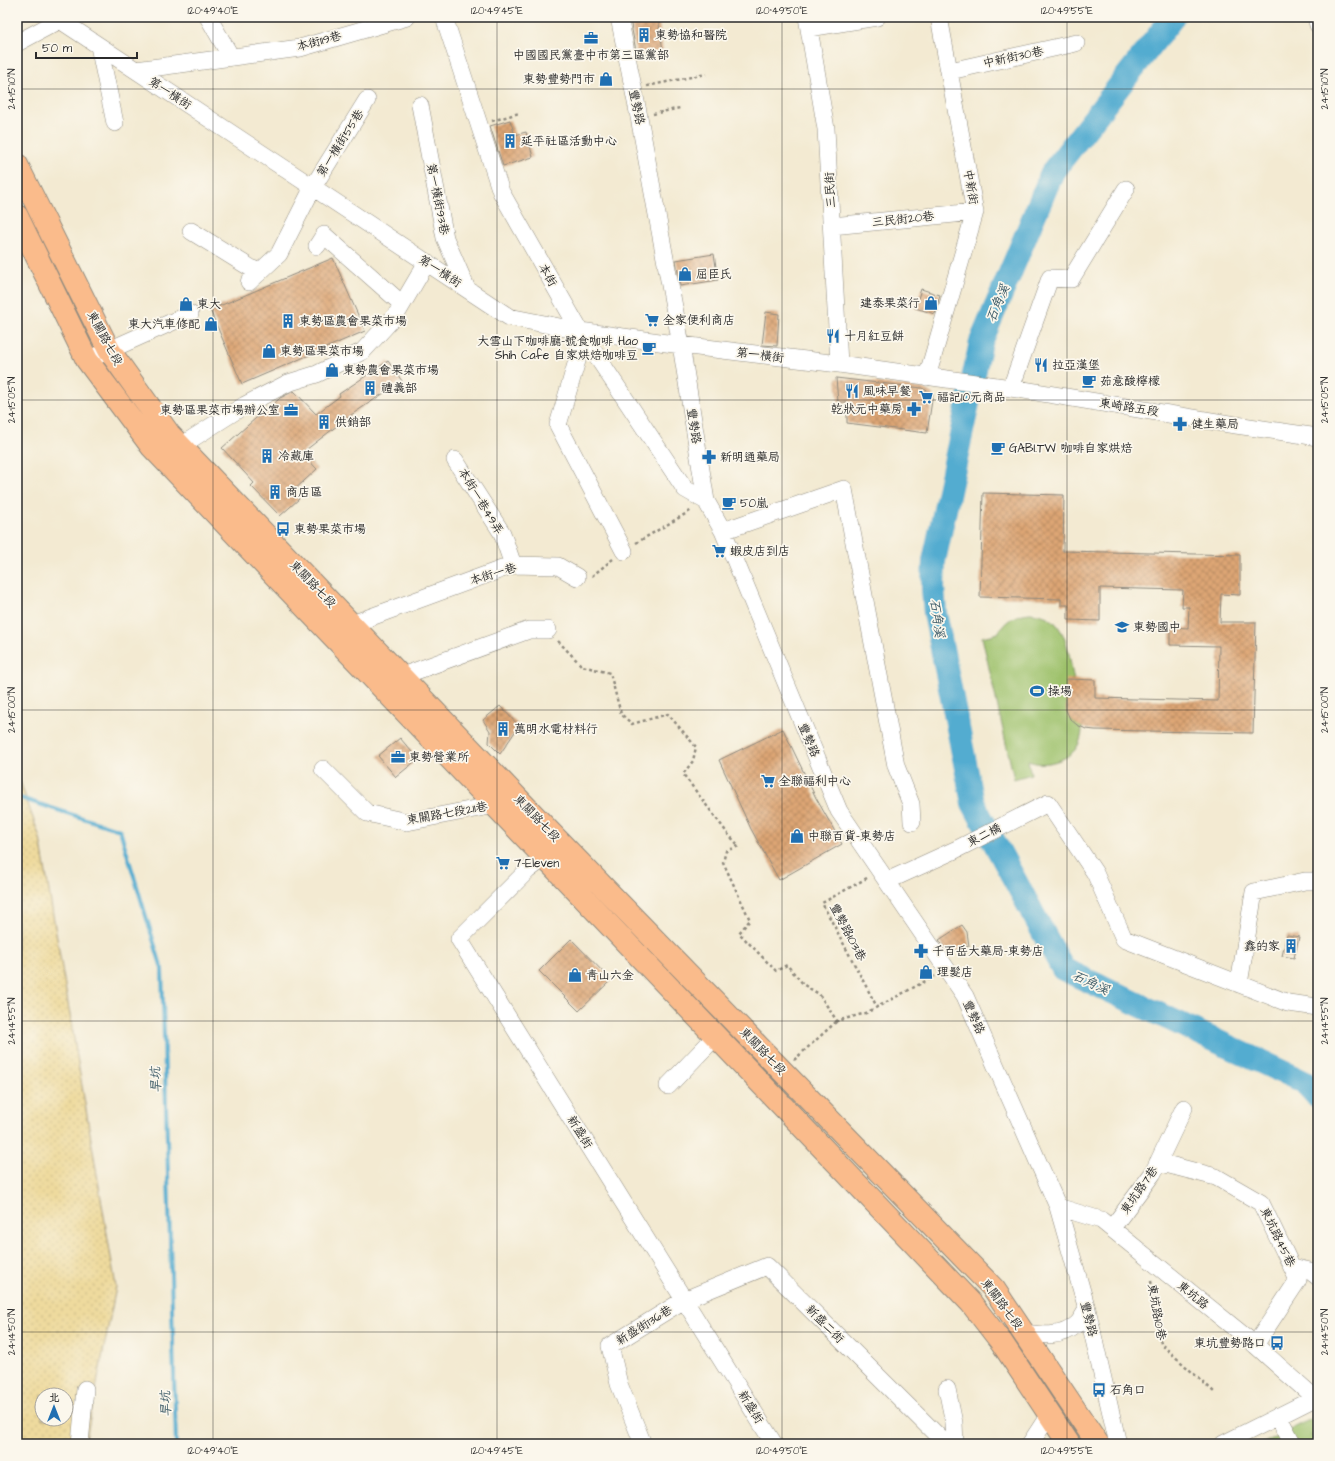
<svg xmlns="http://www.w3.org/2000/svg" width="1335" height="1461" font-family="'Architects Daughter','LXGW WenKai TC',sans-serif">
  <defs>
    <pattern id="grass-tufts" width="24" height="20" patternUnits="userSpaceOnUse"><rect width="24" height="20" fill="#9dc16b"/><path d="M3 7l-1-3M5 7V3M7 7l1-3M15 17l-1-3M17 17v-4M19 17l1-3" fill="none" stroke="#809d58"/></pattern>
    <pattern id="sand-dots" width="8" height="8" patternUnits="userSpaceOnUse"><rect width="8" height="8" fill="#eeda9e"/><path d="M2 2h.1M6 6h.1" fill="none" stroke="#cb8" stroke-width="1.8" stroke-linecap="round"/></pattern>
    <pattern id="building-cross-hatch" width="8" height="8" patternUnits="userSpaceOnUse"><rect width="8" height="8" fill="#dda675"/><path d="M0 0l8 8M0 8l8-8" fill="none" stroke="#b38760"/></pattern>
  </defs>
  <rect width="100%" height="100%" fill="#fbf7ec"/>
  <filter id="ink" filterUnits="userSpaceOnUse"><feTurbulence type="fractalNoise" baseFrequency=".025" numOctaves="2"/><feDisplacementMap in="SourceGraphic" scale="8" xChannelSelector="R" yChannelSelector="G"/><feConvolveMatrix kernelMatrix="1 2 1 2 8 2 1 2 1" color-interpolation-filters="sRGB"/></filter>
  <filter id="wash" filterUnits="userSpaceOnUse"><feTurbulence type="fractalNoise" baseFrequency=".012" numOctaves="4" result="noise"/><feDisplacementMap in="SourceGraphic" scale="16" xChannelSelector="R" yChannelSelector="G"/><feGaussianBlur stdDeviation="0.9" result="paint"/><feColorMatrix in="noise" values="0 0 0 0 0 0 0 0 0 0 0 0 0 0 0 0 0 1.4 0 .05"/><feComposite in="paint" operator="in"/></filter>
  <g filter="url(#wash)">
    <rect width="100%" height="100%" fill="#f3ead2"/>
    <path fill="url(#grass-tufts)" stroke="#64764b" d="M 1313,1418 L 1318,1422 L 1318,1444 L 1262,1444 Z"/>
    <path fill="url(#sand-dots)" stroke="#8c8264" fill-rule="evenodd" d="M 17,773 L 40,838 L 116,1287 L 85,1444 L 17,1444 ZM 42,1395 L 66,1395 L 66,1419 L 42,1419 Z"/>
    <path fill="#9dc16b" stroke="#64764b" d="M 1030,613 C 1041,614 1050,616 1057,625 C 1068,638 1070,660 1073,676 C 1079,703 1096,747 1060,760 C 1049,764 1039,765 1028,761 L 1031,774 L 1014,779 L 982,637 L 998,633 C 1005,621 1015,614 1030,613 Z"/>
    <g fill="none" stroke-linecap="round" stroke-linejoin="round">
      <path stroke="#52acd0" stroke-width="4" d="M 17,797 L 120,830 L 162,969 L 176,1444"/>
      <path stroke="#52acd0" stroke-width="24" d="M 1173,17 L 1053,171 L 981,342 L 934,561 L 933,588 L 935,613 L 973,803 L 1063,969 L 1304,1082 L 1318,1097"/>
    </g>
    <g id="blocks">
      <path fill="url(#building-cross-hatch)" d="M 639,17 L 658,17 L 663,51 L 637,56 L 630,19 Z
        M 510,120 L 515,135 L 526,132 L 533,157 L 503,166 L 490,126 Z
        M 714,254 L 718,280 L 680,286 L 676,260 Z
        M 333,258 L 365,331 L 242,384 L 210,310 Z
        M 921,289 L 940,295 L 935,314 L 915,308 Z
        M 766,312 L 779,314 L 777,346 L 762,345 Z
        M 388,361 L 402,381 L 351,415 L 302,453 L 317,469 L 292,492 L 299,499 L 280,516 L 251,486 L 254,483 L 222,448 L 264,411 L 265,412 L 280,398 L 294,391 L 316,414 L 340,396 L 339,394 Z
        M 836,378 L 922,388 L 933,394 L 927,433 L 847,423 L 847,402 L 838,402 Z
        M 983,493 L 1064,495 L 1063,551 L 1240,555 L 1240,595 L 1221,594 L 1220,622 L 1256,622 L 1253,733 L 1095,730 L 1086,729 L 1077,725 L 1070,719 L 1066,710 L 1066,679 L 1095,680 L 1095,698 L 1218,701 L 1219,646 L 1170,645 L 1170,627 L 1188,628 L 1189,607 L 1182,607 L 1183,590 L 1100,588 L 1100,621 L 1068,620 L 1068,605 L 1061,605 L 1061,599 L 980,597 Z
        M 500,706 L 519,726 L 500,754 L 489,743 L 490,731 L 483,720 Z
        M 783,729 L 816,798 L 842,844 L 779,880 L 751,829 L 719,760 Z
        M 400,738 L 418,759 L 396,777 L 378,756 Z
        M 962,925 L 967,932 L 969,946 L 948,953 L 939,940 Z
        M 1287,935 L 1299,937 L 1294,958 L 1282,956 Z
        M 571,939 L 611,980 L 579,1011 L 539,971 Z"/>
    </g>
  </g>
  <g filter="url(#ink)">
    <use href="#blocks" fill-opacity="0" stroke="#8f8a7e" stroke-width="1"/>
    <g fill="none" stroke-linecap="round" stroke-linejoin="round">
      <defs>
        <path id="minor" d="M 58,17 L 60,20 L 509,317 L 580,331 L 681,345 L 839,364 L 1011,388 L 1229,424 L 1318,437
          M 208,17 L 231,57
          M 444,17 L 501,192 L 580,331 L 685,489 L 706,501
          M 619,17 L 639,117 L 681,345 L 706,501 L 723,531 L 839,811 L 965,996 L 1058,1207 L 1087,1309 L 1118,1444
          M 807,17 L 826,129 L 839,364
          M 1316,17 L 1318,25
          M 809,28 L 877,17
          M 17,43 L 60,20
          M 99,46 L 115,123
          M 136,70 L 300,48 L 407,17
          M 950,71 L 1076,43
          M 420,105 L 445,238 L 467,289
          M 832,226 L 975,212
          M 191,231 L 259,273
          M 317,246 L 324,235 L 402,304
          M 249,282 L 279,254 L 313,187 L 367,100
          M 580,331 L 579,354 L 558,425 L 624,551
          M 87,360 L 190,314
          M 927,377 L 975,212 L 939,17
          M 1011,388 L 1050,278 L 1071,279 L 1126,189
          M 171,452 L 245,405 L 288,383 L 317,374 L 363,351 L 396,315 L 427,262
          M 455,460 L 502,533 L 513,565
          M 723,531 L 844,489 L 896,766 L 911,804 L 912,822
          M 352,624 L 513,565 L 558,566 L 577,577
          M 402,676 L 529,630 L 548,630
          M 323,769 L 367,813 L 407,822 L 495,805
          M 554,850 L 528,870 L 459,939 L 774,1444
          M 887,881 L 955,850 L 1048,803 L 1095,873 L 1124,939 L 1288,1003 L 1318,1007
          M 1239,984 L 1254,892 L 1305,881 L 1318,881
          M 668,1086 L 716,1036
          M 1158,1162 L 1216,1177 L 1261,1203 L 1298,1280 L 1255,1345
          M 1058,1207 L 1101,1220 L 1253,1343 L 1318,1401
          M 1112,1228 L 1153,1173 L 1184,1108
          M 1292,1267 L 1310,1271 L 1318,1277
          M 1024,1333 C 1042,1335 1061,1338 1076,1325 C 1081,1321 1084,1314 1087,1309
          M 947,1389 L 954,1423 L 955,1444
          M 1278,1416 L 1293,1444
          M 80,1444 L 85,1389
          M 643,1444 L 619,1384 L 610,1346 L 684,1300 L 767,1266 L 946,1444
          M 1030,1444 L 1049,1415
          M 1223,1444 L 1315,1398 L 1318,1394"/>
        <path id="major" d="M 17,165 L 109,350 L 169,434 L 549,831 L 994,1289 L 1098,1444
          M 17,216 L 87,360 L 152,447 L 971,1303 L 1002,1343 L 1069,1444"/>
      </defs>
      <use href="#minor" stroke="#8f8a7e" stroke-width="18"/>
      <use href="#major" stroke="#8f8a7e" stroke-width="24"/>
      <path stroke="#8f8a7e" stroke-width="2.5" stroke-dasharray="3 3" stroke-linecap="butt" d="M 647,86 L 706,74
        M 653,114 L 680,108
        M 492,121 L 519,113
        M 636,543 L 692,510
        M 592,576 L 613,559
        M 558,641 L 582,666 L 610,673 L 621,714 L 632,724 L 668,714 L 696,747 L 693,761 L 683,774 L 728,834 L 739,846 L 726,851 L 723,862 L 750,920 L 739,933 L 776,971 L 787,965 L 804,985 L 819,994 L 837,1021 L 866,1013 L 935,976
        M 867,878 L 822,903 L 877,1007
        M 794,1060 L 837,1021
        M 1151,1281 L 1161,1344 L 1214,1392"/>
      <use href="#minor" stroke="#fff" stroke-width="17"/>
      <use href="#major" stroke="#fabb8b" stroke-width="22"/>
    </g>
  </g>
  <path fill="none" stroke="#2b2b2b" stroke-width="1" stroke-opacity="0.45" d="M 213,17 L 213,1444M 497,17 L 497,1444M 782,17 L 782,1444M 1067,17 L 1067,1444M 17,89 L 1318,89M 17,400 L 1318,400M 17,710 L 1318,710M 17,1021 L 1318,1021M 17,1332 L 1318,1332"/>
  <defs>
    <symbol id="building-bare" viewBox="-9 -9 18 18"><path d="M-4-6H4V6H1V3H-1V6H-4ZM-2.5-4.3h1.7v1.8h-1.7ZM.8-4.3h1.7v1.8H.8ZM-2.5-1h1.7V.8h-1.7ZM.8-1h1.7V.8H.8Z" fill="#1f6fb2" stroke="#fbf7ec" stroke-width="2.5" paint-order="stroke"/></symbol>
    <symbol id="office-bare" viewBox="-9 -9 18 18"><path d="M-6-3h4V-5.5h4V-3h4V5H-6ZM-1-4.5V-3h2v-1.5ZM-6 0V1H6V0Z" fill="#1f6fb2" stroke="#fbf7ec" stroke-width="2.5" paint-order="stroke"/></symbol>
    <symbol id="shop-bare" viewBox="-9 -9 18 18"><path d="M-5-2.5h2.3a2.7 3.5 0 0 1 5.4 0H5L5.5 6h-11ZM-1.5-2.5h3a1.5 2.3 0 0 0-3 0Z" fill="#1f6fb2" stroke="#fbf7ec" stroke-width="2.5" paint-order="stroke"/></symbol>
    <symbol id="supermarket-bare" viewBox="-9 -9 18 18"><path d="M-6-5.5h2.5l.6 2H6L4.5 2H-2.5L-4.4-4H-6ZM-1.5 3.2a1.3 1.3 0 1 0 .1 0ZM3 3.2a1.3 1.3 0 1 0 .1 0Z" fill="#1f6fb2" stroke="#fbf7ec" stroke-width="2.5" paint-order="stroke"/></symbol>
    <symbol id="restaurant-bare" viewBox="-9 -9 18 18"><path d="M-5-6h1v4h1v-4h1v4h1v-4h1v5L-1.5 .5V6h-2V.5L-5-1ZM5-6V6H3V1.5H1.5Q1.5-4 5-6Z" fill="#1f6fb2" stroke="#fbf7ec" stroke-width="2.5" paint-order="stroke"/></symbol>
    <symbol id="cafe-bare" viewBox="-9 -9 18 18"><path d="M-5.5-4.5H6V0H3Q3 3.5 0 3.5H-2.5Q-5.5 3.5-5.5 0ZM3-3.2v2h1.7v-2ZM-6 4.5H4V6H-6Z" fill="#1f6fb2" stroke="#fbf7ec" stroke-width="2.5" paint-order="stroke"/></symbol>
    <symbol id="pharmacy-bare" viewBox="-9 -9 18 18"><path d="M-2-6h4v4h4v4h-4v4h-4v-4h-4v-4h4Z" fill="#1f6fb2" stroke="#fbf7ec" stroke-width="2.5" paint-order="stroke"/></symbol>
    <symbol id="bus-bare" viewBox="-9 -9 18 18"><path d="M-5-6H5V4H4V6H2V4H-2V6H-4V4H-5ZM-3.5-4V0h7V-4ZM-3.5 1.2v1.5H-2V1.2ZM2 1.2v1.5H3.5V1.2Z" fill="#1f6fb2" stroke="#fbf7ec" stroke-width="2.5" paint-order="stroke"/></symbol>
    <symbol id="school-bare" viewBox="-9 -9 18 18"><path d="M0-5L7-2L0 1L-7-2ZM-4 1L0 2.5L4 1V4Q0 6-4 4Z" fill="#1f6fb2" stroke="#fbf7ec" stroke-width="2.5" paint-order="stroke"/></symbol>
    <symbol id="stadium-bare" viewBox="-9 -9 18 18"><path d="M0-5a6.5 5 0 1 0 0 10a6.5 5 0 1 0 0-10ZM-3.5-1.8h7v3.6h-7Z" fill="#1f6fb2" stroke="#fbf7ec" stroke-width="2.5" paint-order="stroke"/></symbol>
  </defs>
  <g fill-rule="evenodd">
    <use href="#building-bare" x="634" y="25" width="20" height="20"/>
    <use href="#office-bare" x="581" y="28" width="20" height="20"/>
    <use href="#shop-bare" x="596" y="69" width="20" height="20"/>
    <use href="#building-bare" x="500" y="131" width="20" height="20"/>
    <use href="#shop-bare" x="675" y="264" width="20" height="20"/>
    <use href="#shop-bare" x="921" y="293" width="20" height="20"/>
    <use href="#shop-bare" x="176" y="294" width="20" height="20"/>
    <use href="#supermarket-bare" x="642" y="310" width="20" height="20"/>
    <use href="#building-bare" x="278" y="311" width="20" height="20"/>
    <use href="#shop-bare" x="201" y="314" width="20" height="20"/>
    <use href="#restaurant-bare" x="823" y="326" width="20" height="20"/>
    <use href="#cafe-bare" x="639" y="338" width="20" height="20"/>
    <use href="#shop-bare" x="259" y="341" width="20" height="20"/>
    <use href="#restaurant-bare" x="1031" y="355" width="20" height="20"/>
    <use href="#shop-bare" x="322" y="360" width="20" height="20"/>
    <use href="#cafe-bare" x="1079" y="371" width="20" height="20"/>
    <use href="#building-bare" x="360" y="378" width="20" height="20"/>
    <use href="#restaurant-bare" x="842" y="381" width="20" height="20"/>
    <use href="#supermarket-bare" x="916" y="387" width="20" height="20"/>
    <use href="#pharmacy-bare" x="904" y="399" width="20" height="20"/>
    <use href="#office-bare" x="281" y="400" width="20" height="20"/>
    <use href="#building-bare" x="314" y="412" width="20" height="20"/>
    <use href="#pharmacy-bare" x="1170" y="414" width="20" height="20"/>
    <use href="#cafe-bare" x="988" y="438" width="20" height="20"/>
    <use href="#building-bare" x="257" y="446" width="20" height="20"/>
    <use href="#pharmacy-bare" x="699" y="447" width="20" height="20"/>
    <use href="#building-bare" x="265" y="482" width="20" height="20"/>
    <use href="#cafe-bare" x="719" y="493" width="20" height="20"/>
    <use href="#bus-bare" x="273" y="519" width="20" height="20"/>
    <use href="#supermarket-bare" x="709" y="541" width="20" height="20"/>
    <use href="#school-bare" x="1112" y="617" width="20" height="20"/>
    <use href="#stadium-bare" x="1027" y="681" width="20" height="20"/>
    <use href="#building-bare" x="493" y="719" width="20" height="20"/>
    <use href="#office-bare" x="388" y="747" width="20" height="20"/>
    <use href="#supermarket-bare" x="758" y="771" width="20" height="20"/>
    <use href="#shop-bare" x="787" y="826" width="20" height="20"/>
    <use href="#supermarket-bare" x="493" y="853" width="20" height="20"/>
    <use href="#building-bare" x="1281" y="936" width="20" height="20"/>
    <use href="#pharmacy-bare" x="911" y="941" width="20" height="20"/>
    <use href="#shop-bare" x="916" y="962" width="20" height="20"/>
    <use href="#shop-bare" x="565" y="965" width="20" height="20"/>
    <use href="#bus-bare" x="1267" y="1333" width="20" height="20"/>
    <use href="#bus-bare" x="1089" y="1380" width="20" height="20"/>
  </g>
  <g text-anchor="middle" stroke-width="3.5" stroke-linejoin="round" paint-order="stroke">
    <g font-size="12" fill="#2b2b2b" stroke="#fbf7ec" text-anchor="start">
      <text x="655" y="39">東勢協和醫院</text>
      <text x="591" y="59" text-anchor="middle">中國國民黨臺中市第三區黨部</text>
      <text x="595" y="83" text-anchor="end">東勢豐勢門市</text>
      <text x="521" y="145">延平社區活動中心</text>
      <text x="696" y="278">屈臣氏</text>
      <text x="920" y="307" text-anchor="end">建泰果菜行</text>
      <text x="197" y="308">東大</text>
      <text x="663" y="324">全家便利商店</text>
      <text x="299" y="325">東勢區農會果菜市場</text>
      <text x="200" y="328" text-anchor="end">東大汽車修配</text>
      <text x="844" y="340">十月紅豆餅</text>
      <text x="638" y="345" text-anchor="end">大雪山下咖啡廳-號食咖啡 Hao<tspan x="638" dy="14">Shih Cafe 自家烘焙咖啡豆</tspan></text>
      <text x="280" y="355">東勢區果菜市場</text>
      <text x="1052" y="369">拉亞漢堡</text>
      <text x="343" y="374">東勢農會果菜市場</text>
      <text x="1100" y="385">茹意酸檸檬</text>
      <text x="381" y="392">禮義部</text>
      <text x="863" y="395">風味早餐</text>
      <text x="937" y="401">福記10元商品</text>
      <text x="903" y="413" text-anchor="end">乾狀元中藥房</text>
      <text x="280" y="414" text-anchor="end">東勢區果菜市場辦公室</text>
      <text x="335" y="426">供銷部</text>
      <text x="1191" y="428">健生藥局</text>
      <text x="1009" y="452">GABI.TW 咖啡自家烘焙</text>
      <text x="278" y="460">冷藏庫</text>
      <text x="720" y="461">新明通藥局</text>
      <text x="286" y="496">商店區</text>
      <text x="740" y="507">50嵐</text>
      <text x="294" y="533">東勢果菜市場</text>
      <text x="730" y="555">蝦皮店到店</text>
      <text x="1133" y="631">東勢國中</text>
      <text x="1048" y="695">操場</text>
      <text x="514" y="733">萬明水電材料行</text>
      <text x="409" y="761">東勢營業所</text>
      <text x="779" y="785">全聯福利中心</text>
      <text x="808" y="840">中聯百貨-東勢店</text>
      <text x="514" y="867">7-Eleven</text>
      <text x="1280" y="950" text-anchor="end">鑫的家</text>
      <text x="932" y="955">千百岳大藥局-東勢店</text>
      <text x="937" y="976">理髮店</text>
      <text x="586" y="979">青山六金</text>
      <text x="1266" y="1347" text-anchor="end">東坑豐勢路口</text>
      <text x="1110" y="1394">石角口</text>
    </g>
    <g font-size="12" fill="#2b2b2b" stroke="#fbf7ec">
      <text transform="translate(319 41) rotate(-15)" y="4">本街119巷</text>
      <text transform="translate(1013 57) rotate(-12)" y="4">中新街30巷</text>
      <text transform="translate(170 93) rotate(33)" y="4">第一橫街</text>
      <text transform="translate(637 107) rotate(78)" y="4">豐勢路</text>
      <text transform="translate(340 143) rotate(-58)" y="4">第一橫街55巷</text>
      <text transform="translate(971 187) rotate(80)" y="4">中新街</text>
      <text transform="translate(830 190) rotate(-93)" y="4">三民街</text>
      <text transform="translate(438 199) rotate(79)" y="4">第一橫街93巷</text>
      <text transform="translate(903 219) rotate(-6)" y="4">三民街20巷</text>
      <text transform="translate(440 271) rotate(33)" y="4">第一橫街</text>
      <text transform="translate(548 275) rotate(60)" y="4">本街</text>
      <text transform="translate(105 338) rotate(61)" y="4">東關路七段</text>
      <text transform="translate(760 355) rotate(7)" y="4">第一橫街</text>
      <text transform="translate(1129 407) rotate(9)" y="4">東崎路五段</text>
      <text transform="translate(694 426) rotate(81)" y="4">豐勢路</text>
      <text transform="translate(481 501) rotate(59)" y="4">本街一巷49弄</text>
      <text transform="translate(493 574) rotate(-17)" y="4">本街一巷</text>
      <text transform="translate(313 584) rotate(46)" y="4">東關路七段</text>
      <text transform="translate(809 740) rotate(67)" y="4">豐勢路</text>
      <text transform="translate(447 813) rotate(-10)" y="4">東關路七段211巷</text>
      <text transform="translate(537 818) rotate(46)" y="4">東關路七段</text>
      <text transform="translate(984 835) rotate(-27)" y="4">東二橋</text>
      <text transform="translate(848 932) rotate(62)" y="4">豐勢路103巷</text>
      <text transform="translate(974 1017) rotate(66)" y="4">豐勢路</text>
      <text transform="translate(763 1051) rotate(46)" y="4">東關路七段</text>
      <text transform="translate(580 1132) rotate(58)" y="4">新盛街</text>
      <text transform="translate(1139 1190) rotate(-55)" y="4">東坑路7巷</text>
      <text transform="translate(1278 1237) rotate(64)" y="4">東坑路45巷</text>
      <text transform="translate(1193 1295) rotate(39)" y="4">東坑路</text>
      <text transform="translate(1002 1304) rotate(53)" y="4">東關路七段</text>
      <text transform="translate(1157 1312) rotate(80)" y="4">東坑路10巷</text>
      <text transform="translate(1089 1319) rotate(76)" y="4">豐勢路</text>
      <text transform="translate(825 1324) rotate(45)" y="4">新盛二街</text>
      <text transform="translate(644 1325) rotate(-32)" y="4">新盛街136巷</text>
      <text transform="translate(751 1407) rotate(58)" y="4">新盛街</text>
    </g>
    <g font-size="13" font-style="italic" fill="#395865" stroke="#fbf7ec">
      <text transform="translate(997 303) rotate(-67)" y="5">石角溪</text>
      <text transform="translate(938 618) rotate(82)" y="5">石角溪</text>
      <text transform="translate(1091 982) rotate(25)" y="5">石角溪</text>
      <text transform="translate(155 1080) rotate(-92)" y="5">旱坑</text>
      <text transform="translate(165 1404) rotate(-92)" y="5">旱坑</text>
    </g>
  </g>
  <rect width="1335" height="1461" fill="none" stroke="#fbf7ec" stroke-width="44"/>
  <g transform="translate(54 1407)"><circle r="19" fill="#fbf7ec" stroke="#a8a59f"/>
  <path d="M0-3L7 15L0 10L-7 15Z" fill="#1f6fb2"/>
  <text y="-6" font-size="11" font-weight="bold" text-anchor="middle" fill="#2b2b2b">北</text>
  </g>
  <path d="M36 52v6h101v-6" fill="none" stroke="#2b2b2b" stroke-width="2"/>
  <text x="42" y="52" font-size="12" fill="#2b2b2b" stroke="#fbf7ec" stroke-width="3" paint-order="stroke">50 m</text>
  <rect x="22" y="22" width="1291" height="1417" fill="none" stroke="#2b2b2b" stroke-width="1.5"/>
  <g font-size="10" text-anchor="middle" fill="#2b2b2b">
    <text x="213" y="14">120°49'40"E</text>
    <text x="497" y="14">120°49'45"E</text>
    <text x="782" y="14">120°49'50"E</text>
    <text x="1067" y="14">120°49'55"E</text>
    <text transform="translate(11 89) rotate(-90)" y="4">24°15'10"N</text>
    <text transform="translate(1324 89) rotate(-90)" y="4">24°15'10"N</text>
    <text transform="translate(11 400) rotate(-90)" y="4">24°15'05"N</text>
    <text transform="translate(1324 400) rotate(-90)" y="4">24°15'05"N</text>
    <text transform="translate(11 710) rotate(-90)" y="4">24°15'00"N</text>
    <text transform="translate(1324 710) rotate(-90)" y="4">24°15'00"N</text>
    <text transform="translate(11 1021) rotate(-90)" y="4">24°14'55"N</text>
    <text transform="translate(1324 1021) rotate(-90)" y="4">24°14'55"N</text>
    <text transform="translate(11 1332) rotate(-90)" y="4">24°14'50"N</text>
    <text transform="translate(1324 1332) rotate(-90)" y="4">24°14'50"N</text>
    <text x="213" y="1454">120°49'40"E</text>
    <text x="497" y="1454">120°49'45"E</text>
    <text x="782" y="1454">120°49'50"E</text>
    <text x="1067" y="1454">120°49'55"E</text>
  </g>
</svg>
